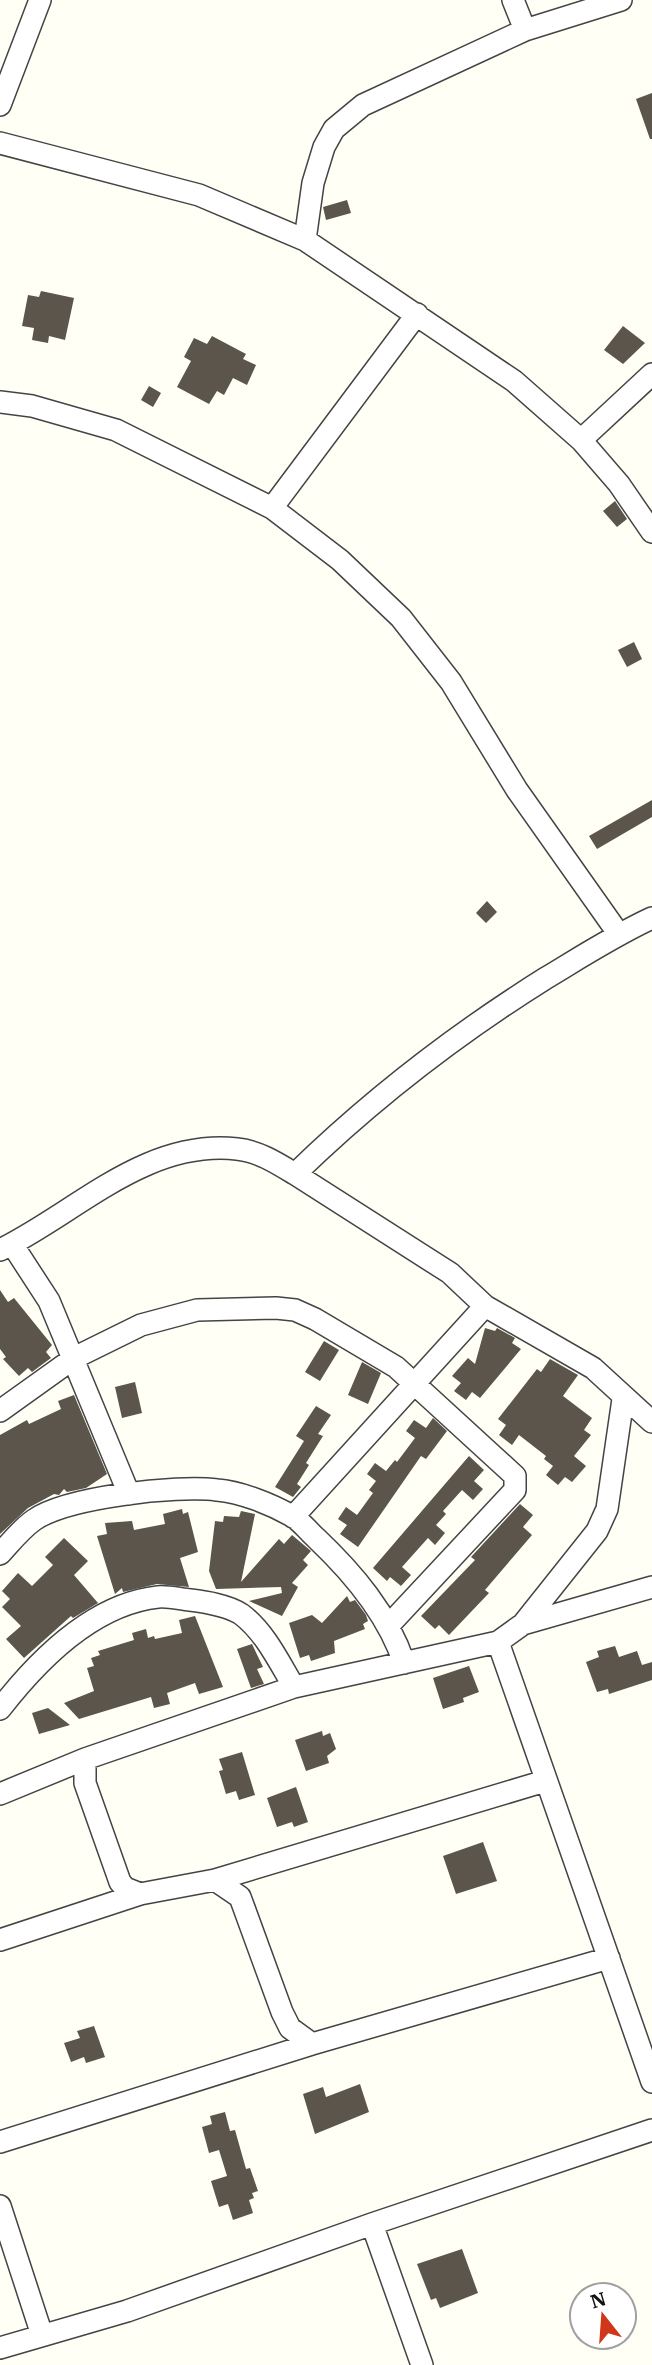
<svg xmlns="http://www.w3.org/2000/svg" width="652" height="2365" font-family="'IBM Plex Serif',serif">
  <rect width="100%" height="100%" fill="#fffff5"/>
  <path fill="#5b554c" d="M 652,93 L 652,139 L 650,139 L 636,99 Z
    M 347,200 L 351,213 L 326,220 L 323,207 Z
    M 41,291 L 74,298 L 65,340 L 49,336 L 48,343 L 32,340 L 34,328 L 22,326 L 28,295 L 39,297 Z
    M 623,326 L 645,343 L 623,364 L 604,350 Z
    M 212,336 L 246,354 L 243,359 L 256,365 L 247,385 L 233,378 L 224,395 L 217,391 L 209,404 L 177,387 L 191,361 L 184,357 L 194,338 L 207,344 Z
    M 149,386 L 161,393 L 153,407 L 141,400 Z
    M 615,501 L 627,519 L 617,527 L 603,511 Z
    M 634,642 L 642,659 L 627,667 L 618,650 Z
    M 652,800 L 652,817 L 597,849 L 589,836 Z
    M 487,901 L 497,912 L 486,923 L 476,913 Z
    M 0,1290 L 8,1302 L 14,1298 L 52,1345 L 46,1352 L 51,1358 L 32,1372 L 28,1368 L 19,1376 L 3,1359 L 6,1357 L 0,1349 Z
    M 485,1328 L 495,1331 L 497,1328 L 515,1338 L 512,1343 L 521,1349 L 480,1398 L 472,1392 L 466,1400 L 454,1391 L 461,1383 L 452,1376 L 468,1358 L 475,1364 Z
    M 324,1341 L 339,1350 L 320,1381 L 305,1372 Z
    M 550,1359 L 578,1375 L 563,1396 L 592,1418 L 584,1430 L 591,1435 L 574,1456 L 586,1466 L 572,1482 L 565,1477 L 558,1485 L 546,1475 L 553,1466 L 544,1459 L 546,1456 L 519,1435 L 512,1445 L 499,1435 L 506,1425 L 498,1419 L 537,1369 L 541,1372 Z
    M 362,1362 L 381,1373 L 368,1404 L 348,1395 Z
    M 135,1382 L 142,1413 L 122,1418 L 115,1387 Z
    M 74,1395 L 107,1474 L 86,1488 L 67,1492 L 64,1489 L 59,1495 L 54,1494 L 28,1508 L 0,1534 L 0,1435 L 27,1420 L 29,1424 L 61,1409 L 58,1401 Z
    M 316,1406 L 331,1415 L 318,1434 L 323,1436 L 306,1463 L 309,1465 L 297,1484 L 301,1487 L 293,1497 L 275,1487 L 304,1441 L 296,1436 Z
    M 433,1418 L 447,1431 L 426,1459 L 421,1456 L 358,1547 L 340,1534 L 347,1525 L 338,1519 L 346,1507 L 357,1515 L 373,1493 L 369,1490 L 376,1481 L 367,1474 L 375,1463 L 386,1471 L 395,1460 L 397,1462 L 415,1438 L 406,1431 L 414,1420 L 426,1428 Z
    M 469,1456 L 484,1470 L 474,1481 L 483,1489 L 473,1500 L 462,1490 L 443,1511 L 446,1514 L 436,1525 L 445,1533 L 435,1545 L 428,1538 L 402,1567 L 411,1575 L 401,1586 L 390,1577 L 387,1581 L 373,1568 Z
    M 520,1504 L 533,1515 L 523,1527 L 532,1535 L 485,1590 L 489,1593 L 449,1635 L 439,1625 L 435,1629 L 421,1616 L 475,1560 L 471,1557 Z
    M 182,1509 L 183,1514 L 188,1512 L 198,1552 L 180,1558 L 189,1587 L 157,1584 L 123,1592 L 122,1588 L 115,1594 L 97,1536 L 107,1534 L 105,1523 L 132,1521 L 134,1530 L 165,1524 L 163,1514 Z
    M 241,1511 L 255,1514 L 241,1582 L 279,1539 L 284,1544 L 292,1535 L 311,1551 L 303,1560 L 308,1565 L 292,1583 L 298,1587 L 282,1616 L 249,1601 L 282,1593 L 281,1587 L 216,1589 L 209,1571 L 215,1521 L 223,1522 L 224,1516 L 239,1517 Z
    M 64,1538 L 88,1561 L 74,1575 L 98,1603 L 73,1618 L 71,1616 L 24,1658 L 6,1639 L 21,1626 L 2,1607 L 10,1599 L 2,1591 L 18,1573 L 32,1586 L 53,1565 L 45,1557 Z
    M 347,1596 L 350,1602 L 355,1600 L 366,1615 L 368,1621 L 363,1624 L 365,1629 L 334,1641 L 335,1653 L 311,1661 L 309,1655 L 300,1658 L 289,1623 L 312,1615 L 322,1623 Z
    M 195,1616 L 223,1687 L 199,1694 L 195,1683 L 167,1693 L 170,1704 L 154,1708 L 151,1697 L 79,1719 L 64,1703 L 94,1691 L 87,1668 L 94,1666 L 91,1658 L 100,1655 L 98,1651 L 134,1640 L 132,1633 L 146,1629 L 148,1638 L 154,1636 L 155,1639 L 182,1633 L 179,1620 Z
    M 252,1644 L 263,1667 L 257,1669 L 264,1684 L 251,1688 L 237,1649 Z
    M 615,1646 L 619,1657 L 637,1651 L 642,1665 L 652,1662 L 652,1680 L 609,1694 L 608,1689 L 597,1692 L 586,1662 L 599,1657 L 597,1651 Z
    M 469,1666 L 479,1692 L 463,1698 L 464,1702 L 443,1709 L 433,1678 Z
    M 48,1708 L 70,1725 L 39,1734 L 32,1713 Z
    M 322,1731 L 323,1736 L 330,1733 L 336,1749 L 327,1756 L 329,1763 L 306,1771 L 295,1740 Z
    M 242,1752 L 255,1795 L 239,1800 L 236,1791 L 226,1794 L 219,1771 L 223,1770 L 219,1759 Z
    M 296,1787 L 308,1822 L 294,1827 L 292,1822 L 277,1827 L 267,1798 Z
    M 483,1842 L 497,1881 L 456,1894 L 443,1856 Z
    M 94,2026 L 105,2057 L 86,2063 L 84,2057 L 71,2062 L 64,2043 L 80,2038 L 77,2031 Z
    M 360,2084 L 369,2112 L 315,2134 L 303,2094 L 323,2087 L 326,2097 Z
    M 225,2112 L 230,2131 L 235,2130 L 246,2169 L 250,2168 L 258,2191 L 252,2193 L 254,2198 L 249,2200 L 253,2213 L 233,2220 L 228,2204 L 219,2207 L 211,2181 L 227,2176 L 219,2150 L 209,2153 L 202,2127 L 212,2124 L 210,2116 Z
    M 462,2249 L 478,2293 L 440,2308 L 436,2298 L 431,2300 L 417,2264 Z"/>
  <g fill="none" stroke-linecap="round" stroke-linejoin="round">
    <defs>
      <path id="minor" d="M 513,0 L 525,30 L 621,0
        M 0,105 L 40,0
        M 0,143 L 199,195 L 305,240 L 514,381 L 581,440 L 619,484 L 652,532
        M 305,240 L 313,183 L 324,147 L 334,129 L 363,105 L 525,30
        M 0,402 L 32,406 L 116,430 L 272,508 L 340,560 L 401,618 L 451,682 L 517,790 L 618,933
        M 581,440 L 652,374
        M 272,508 L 417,314
        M 295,1174 L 450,1273 L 485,1306 L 593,1368 L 652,1422
        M 12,1244 L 49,1301 L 129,1494
        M 0,1250 C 76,1213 145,1139 237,1149 C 258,1151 277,1163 295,1174 C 372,1099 455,1035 546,978 C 581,957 615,935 652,918
        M 0,1411 L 74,1358 L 141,1325 L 197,1310 L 276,1308 L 295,1310 L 315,1319 L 396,1367 L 515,1476 L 515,1490 L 389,1625
        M 293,1517 L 485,1306
        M 0,1554 C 11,1542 21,1529 34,1520 C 67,1497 176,1485 217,1490 C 241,1492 271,1504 292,1516 C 301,1521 308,1531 316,1538 C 353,1573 388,1614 404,1663
        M 523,1624 L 597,1531 L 607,1509 L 623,1399
        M 498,1642 L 652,2082
        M 0,1709 C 38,1660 93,1604 158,1597 C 168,1596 180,1599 190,1600 C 206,1602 227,1605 241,1614 C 265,1632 279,1662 294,1687
        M 85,1759 L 85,1783 L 120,1882 L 125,1888 L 140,1894 L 215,1880 L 545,1781
        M 0,1794 L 85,1759 L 294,1687 L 498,1642 L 523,1624 L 652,1587
        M 215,1880 L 240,1897 L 282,2012 L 290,2028 L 312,2044
        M 0,1940 L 140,1894
        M 0,2142 L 312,2044 L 609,1958
        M 0,2206 L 42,2335
        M 372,2224 L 422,2365
        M 0,2348 L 127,2311 L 372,2224 L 652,2130"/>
    </defs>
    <use href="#minor" stroke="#444" stroke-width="24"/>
    <use href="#minor" stroke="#fff" stroke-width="21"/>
  </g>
  <g transform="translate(603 2316) rotate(343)"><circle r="33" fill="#ffffff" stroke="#a0a0a0" stroke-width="2"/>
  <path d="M0-5L12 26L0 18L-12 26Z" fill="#cf361a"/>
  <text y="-10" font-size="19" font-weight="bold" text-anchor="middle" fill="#111111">N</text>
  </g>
</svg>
